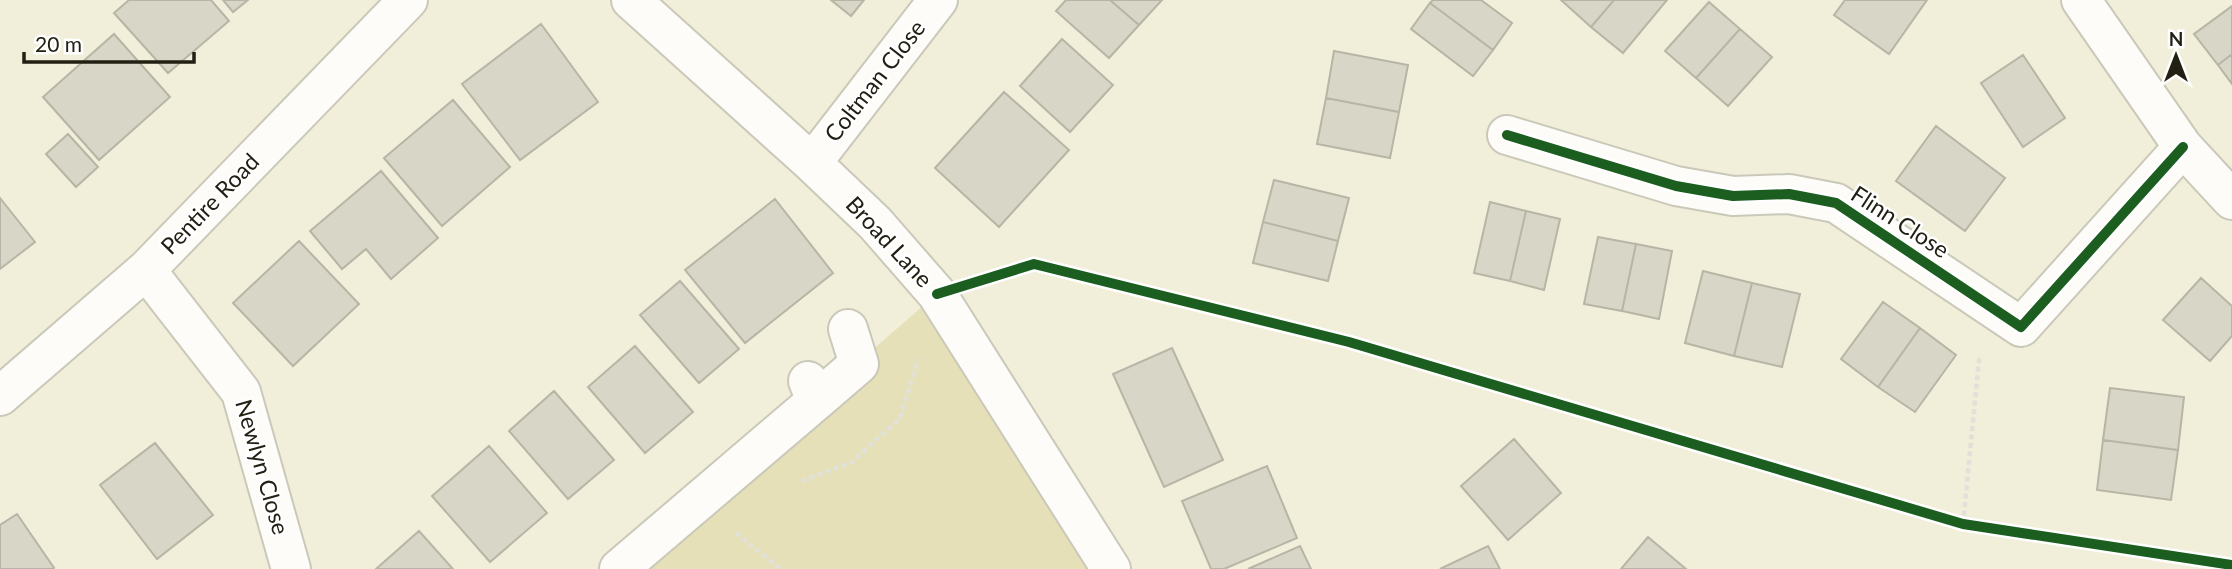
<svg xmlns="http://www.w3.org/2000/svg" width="2232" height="569" font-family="Lato,sans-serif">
  <rect width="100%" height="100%" fill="#f1eeda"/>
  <path fill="#e5e0b7" d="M 937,294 L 1111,569 L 619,569 Z"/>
  <path fill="#d8d6c6" stroke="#b7b5a6" stroke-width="2" d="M 129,0 L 211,0 L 229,21 L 168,73 L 114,13 Z
    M 223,0 L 248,0 L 233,12 Z
    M 831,0 L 864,0 L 851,16 Z
    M 1066,0 L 1110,0 L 1139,25 L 1109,58 L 1056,11 Z
    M 1110,0 L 1162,0 L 1139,25 Z
    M 1433,0 L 1481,0 L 1512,23 L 1493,50 L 1430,3 Z
    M 1561,0 L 1614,0 L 1591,27 Z
    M 1614,0 L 1667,0 L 1623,53 L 1591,27 Z
    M 1845,0 L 1927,0 L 1889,54 L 1834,15 Z
    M 1709,2 L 1740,29 L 1696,78 L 1665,51 Z
    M 1430,3 L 1493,50 L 1473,76 L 1411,29 Z
    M 2232,6 L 2232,54 L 2218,65 L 2194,34 Z
    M 541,24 L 598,102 L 520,160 L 462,84 Z
    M 1740,29 L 1772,57 L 1728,106 L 1696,78 Z
    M 114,34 L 170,97 L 99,160 L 43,97 Z
    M 1062,39 L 1113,85 L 1070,132 L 1020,86 Z
    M 1334,51 L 1408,65 L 1399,112 L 1326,98 Z
    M 2232,54 L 2232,84 L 2218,65 Z
    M 2023,55 L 2065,118 L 2023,147 L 1981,83 Z
    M 1004,92 L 1069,150 L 999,227 L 935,168 Z
    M 1326,98 L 1399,112 L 1390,158 L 1317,144 Z
    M 453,100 L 510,167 L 442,226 L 384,158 Z
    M 1936,126 L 2005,178 L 1965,231 L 1896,181 Z
    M 68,134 L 98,167 L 76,187 L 46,154 Z
    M 381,171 L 438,238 L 391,279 L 366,249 L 342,269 L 310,231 Z
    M 1274,180 L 1349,198 L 1338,241 L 1263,222 Z
    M 0,198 L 35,242 L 0,269 Z
    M 775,199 L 833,273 L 745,343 L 685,270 Z
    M 1490,202 L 1526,211 L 1510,281 L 1474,273 Z
    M 1526,211 L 1560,219 L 1544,290 L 1510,281 Z
    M 1263,222 L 1338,241 L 1328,281 L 1253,263 Z
    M 1598,237 L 1636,244 L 1622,311 L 1584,304 Z
    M 299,241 L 359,304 L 293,366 L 233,303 Z
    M 1636,244 L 1672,251 L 1659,319 L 1622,311 Z
    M 1703,271 L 1752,283 L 1734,356 L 1685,343 Z
    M 2201,278 L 2232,306 L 2232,336 L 2210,361 L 2163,320 Z
    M 680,281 L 739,349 L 699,383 L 640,315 Z
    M 1752,283 L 1800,294 L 1782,367 L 1734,356 Z
    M 1883,302 L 1920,328 L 1878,387 L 1841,359 Z
    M 1920,328 L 1956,355 L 1915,412 L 1878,387 Z
    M 635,346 L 693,412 L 645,453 L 588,387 Z
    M 1172,348 L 1223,460 L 1164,487 L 1113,374 Z
    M 2110,388 L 2184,397 L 2178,450 L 2103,440 Z
    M 554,391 L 614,460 L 568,499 L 509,431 Z
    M 1514,439 L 1561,493 L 1508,540 L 1461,486 Z
    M 2103,440 L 2178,450 L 2171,500 L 2097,490 Z
    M 155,443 L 213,515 L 157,559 L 100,485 Z
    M 489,446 L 547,513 L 490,562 L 432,496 Z
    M 1267,466 L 1297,538 L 1224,569 L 1211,569 L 1182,501 Z
    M 17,514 L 54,568 L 53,569 L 0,569 L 0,525 Z
    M 419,531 L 453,569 L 376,569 Z
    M 1648,537 L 1686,569 L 1621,569 Z
    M 1300,546 L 1311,569 L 1248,569 Z
    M 1488,546 L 1500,569 L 1440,569 Z"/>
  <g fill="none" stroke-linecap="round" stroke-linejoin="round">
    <defs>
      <path id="minor" d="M 631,0 L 812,163 L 875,223 L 937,294 L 1111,569
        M 2081,0 L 2183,147 L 2232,200
        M 1507,135 L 1676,186 L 1733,196 L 1789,194 L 1836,203 L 2021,327 L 2183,147
        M 812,163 L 938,0
        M 146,270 L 241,392 L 291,569
        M 0,396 L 146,270 L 408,0
        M 816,401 L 859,364 L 848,329
        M 619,569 L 816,401 L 808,381"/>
    </defs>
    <use href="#minor" stroke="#cac9b9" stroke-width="42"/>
    <path stroke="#e1e0d9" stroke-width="4.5" stroke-dasharray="5 3.5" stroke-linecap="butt" d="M 802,481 L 852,462 L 900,418 L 918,359
      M 1963,524 L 1979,360 L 1981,359
      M 736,533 L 781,569"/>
    <use href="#minor" stroke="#fdfcf9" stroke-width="38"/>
    <defs>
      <path id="cycleway" d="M 1507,135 L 1676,186 L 1733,196 L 1789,194 L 1836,203 L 2021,327 L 2183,147
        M 937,294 L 1034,264 L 1349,342 L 1963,524 L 2232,565"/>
    </defs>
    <use href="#cycleway" stroke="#fff" stroke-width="15"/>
    <use href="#cycleway" stroke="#1b5e20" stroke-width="10"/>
  </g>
  <g text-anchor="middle" stroke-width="5" stroke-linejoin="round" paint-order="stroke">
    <g font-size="23" fill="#212012" stroke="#fff">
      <text transform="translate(875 81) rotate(-52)" y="8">Coltman Close</text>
      <text transform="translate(210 204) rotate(-46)" y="8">Pentire Road</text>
      <text transform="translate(1900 222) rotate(33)" y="8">Flinn Close</text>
      <text transform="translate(889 242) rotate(47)" y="8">Broad Lane</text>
      <text transform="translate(262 467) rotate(74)" y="8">Newlyn Close</text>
    </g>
  </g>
  <g transform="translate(2176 56)" stroke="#ffffff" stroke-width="5" paint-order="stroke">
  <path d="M0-5L12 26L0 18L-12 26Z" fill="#212012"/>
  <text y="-10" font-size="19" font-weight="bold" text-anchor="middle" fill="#212012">N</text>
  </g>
  <path d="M24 52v10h170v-10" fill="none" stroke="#212012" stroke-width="3.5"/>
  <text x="35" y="52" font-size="21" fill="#212012" stroke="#ffffff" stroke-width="5" paint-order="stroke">20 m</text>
</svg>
